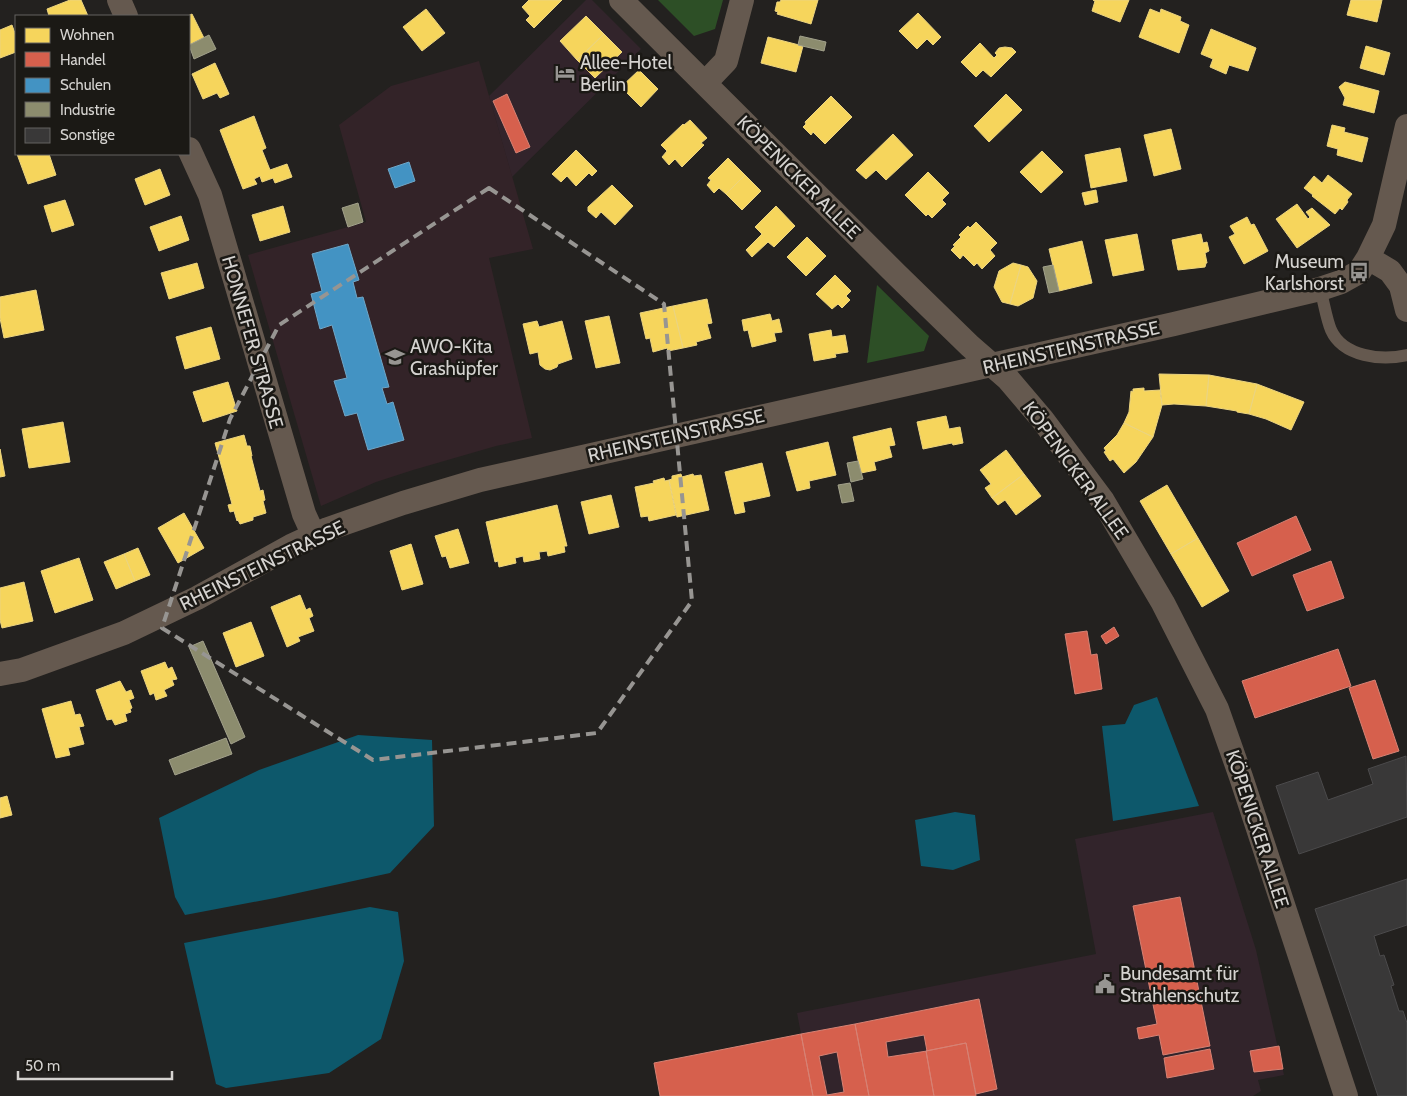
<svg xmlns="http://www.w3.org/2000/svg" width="1407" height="1096" font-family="Cabin,sans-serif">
  <rect width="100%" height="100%" fill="#23211f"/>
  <path fill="#32242b" d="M 586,0 L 592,0 L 641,49 L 512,177 L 489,96 Z
    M 1213,812 L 1256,950 L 1284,1075 L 1258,1080 L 1261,1091 L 1253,1096 L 813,1096 L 797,1013 L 1096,954 L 1075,839 Z"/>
  <path fill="#332328" d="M 479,61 L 533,249 L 489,258 L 532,438 L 496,446 L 413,470 L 376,482 L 321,506 L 248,255 L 366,222 L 339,125 L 391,86 Z"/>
  <path fill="#2d4f26" d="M 658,0 L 723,0 L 715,29 L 694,36 Z
    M 877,285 L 929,336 L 924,351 L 867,363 Z"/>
  <path fill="#0d586b" d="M 1157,697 L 1199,806 L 1113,821 L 1102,726 L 1125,724 L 1134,705 Z
    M 358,735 L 432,740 L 434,826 L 390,873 L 275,898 L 185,915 L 175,897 L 159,818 L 259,770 Z
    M 955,812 L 975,815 L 980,860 L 953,870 L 921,866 L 915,820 Z
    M 370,907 L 398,912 L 404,961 L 381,1039 L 329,1073 L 226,1088 L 216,1084 L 184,943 Z"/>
  <path fill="#f6d55c" stroke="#ecd47f" d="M 70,0 L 81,0 L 88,16 L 49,16 L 47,9 Z
    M 529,0 L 562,0 L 534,28 L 526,20 L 530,16 L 522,7 Z
    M 781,0 L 818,0 L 811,24 L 777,14 L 778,12 L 775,11 L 777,2 L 780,2 Z
    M 1093,0 L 1129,0 L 1120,22 L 1092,11 L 1095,1 Z
    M 1351,0 L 1382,0 L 1377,22 L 1347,15 Z
    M 426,9 L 445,33 L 422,51 L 403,27 Z
    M 1150,9 L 1160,13 L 1161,9 L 1181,17 L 1180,21 L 1189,25 L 1179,53 L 1139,37 Z
    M 918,13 L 941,37 L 933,45 L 927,39 L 917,49 L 899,31 Z
    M 192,14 L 204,38 L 189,45 L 188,16 Z
    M 586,16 L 604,34 L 577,60 L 560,41 Z
    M 12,25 L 16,36 L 16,52 L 0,58 L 0,30 Z
    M 1211,29 L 1256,48 L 1248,71 L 1229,65 L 1226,74 L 1210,67 L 1213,59 L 1201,54 Z
    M 604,34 L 622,52 L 595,78 L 577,60 Z
    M 768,37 L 803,46 L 796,72 L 761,63 Z
    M 980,43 L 994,58 L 997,55 L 995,53 L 999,48 L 1005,47 L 1012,48 L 1016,52 L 991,77 L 983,70 L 976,77 L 961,62 Z
    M 1366,46 L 1390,53 L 1384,75 L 1360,68 Z
    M 215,63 L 229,94 L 220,98 L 217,93 L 203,99 L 192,74 Z
    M 639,70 L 658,89 L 641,107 L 621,87 Z
    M 1345,82 L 1379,91 L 1374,113 L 1343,105 L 1345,98 L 1339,87 Z
    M 1006,94 L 1022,110 L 989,142 L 974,126 Z
    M 831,96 L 852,117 L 825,144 L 813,132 L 811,135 L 803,127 L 806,124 L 805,122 Z
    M 254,116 L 266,148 L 262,150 L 270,170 L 287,164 L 292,177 L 275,183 L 273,178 L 262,182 L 260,176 L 254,179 L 257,184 L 243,189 L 220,130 Z
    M 690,120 L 707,138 L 701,143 L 704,145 L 682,167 L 675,159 L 669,165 L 662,157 L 667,151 L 661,145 L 683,124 L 684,125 Z
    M 1332,125 L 1345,128 L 1344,132 L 1368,138 L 1362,162 L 1337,155 L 1338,149 L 1327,146 Z
    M 1171,129 L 1181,169 L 1154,176 L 1144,135 Z
    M 893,134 L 913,155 L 886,180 L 876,170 L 866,179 L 856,170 Z
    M 1120,148 L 1127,181 L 1091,188 L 1085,155 Z
    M 576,150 L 597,171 L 592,176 L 589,173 L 576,186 L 567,176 L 561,182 L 552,174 Z
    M 1042,151 L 1063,172 L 1041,193 L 1020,172 Z
    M 17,154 L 49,154 L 56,175 L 28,184 Z
    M 728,158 L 745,175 L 726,194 L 719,188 L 714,193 L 707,185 L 711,180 L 708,178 Z
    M 160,169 L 170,195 L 145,205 L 135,179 Z
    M 928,172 L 949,193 L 942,200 L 946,204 L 932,218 L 928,214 L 926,216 L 905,195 Z
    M 745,175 L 761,191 L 742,210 L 726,194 Z
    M 1328,175 L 1352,194 L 1347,200 L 1348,202 L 1342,210 L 1340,208 L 1335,214 L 1312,196 L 1313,195 L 1304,188 L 1314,176 L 1322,183 Z
    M 612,185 L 633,206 L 615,225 L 601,212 L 596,218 L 588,211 L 588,207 Z
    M 1096,190 L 1098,202 L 1085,205 L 1082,193 Z
    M 65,200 L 74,225 L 52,232 L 44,206 Z
    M 1297,204 L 1308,219 L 1310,217 L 1306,212 L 1312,208 L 1330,225 L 1297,248 L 1276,219 Z
    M 283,206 L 290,232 L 260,241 L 252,215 Z
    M 776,206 L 795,226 L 774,247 L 768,242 L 752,257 L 746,250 L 762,234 L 755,227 Z
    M 181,216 L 189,240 L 159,251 L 150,227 Z
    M 1247,217 L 1251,225 L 1254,224 L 1268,251 L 1244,264 L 1229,237 L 1235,234 L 1230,226 Z
    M 976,222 L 997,243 L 990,250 L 995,256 L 982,269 L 977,263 L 974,266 L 963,255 L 960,259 L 951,250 L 955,246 L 953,245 L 961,237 L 959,235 L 968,226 L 970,228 Z
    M 1137,234 L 1144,270 L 1113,276 L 1105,240 Z
    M 1201,234 L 1203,243 L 1207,242 L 1209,251 L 1205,253 L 1207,263 L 1206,263 L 1205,267 L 1178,270 L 1172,240 Z
    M 807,237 L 826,256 L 806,276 L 787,257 Z
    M 1082,241 L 1092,283 L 1059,291 L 1049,249 Z
    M 197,263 L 204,288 L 169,299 L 161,273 Z
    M 1013,263 L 1021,265 L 1010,304 L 1002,302 L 994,287 L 999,271 Z
    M 1021,265 L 1028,267 L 1037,281 L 1033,298 L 1018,306 L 1010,304 Z
    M 835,275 L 851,291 L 846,296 L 850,300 L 842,308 L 838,304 L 832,309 L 816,294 Z
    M 36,290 L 44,330 L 4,338 L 0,318 L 0,297 Z
    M 707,299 L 712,323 L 707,324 L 711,338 L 696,342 L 697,345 L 683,348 L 673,306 Z
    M 673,306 L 683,348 L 668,351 L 667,348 L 653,352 L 650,338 L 646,339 L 640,313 Z
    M 770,314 L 772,321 L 779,319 L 782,332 L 774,333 L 776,341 L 752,347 L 748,330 L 744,331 L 742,320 Z
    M 609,316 L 620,363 L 596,368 L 585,321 Z
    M 537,321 L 539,327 L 562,321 L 572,359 L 558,364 L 557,367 L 550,370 L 545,369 L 540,365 L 538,352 L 530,354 L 523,324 Z
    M 211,327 L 220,359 L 185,369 L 176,337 Z
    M 831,330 L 832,337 L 845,335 L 848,352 L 835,354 L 836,357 L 814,361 L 809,334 Z
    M 1159,374 L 1209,375 L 1206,406 L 1174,404 L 1162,405 Z
    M 1209,375 L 1257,384 L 1249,414 L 1237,412 L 1237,411 L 1206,406 Z
    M 228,382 L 237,411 L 203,422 L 193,392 Z
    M 1257,384 L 1304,402 L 1291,430 L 1266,419 L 1249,414 Z
    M 1144,388 L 1144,391 L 1160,390 L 1162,405 L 1153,437 L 1124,423 L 1129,412 L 1131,391 L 1133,392 L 1133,389 Z
    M 946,416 L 949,429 L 960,427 L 963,443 L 953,445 L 952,443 L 923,449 L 917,422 Z
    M 63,422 L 70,462 L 29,468 L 22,429 Z
    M 1124,423 L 1153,437 L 1136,462 L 1124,473 L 1113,459 L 1110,461 L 1104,452 L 1106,451 L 1104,448 L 1117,435 Z
    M 891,428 L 895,445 L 889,446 L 892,457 L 874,462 L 876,470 L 861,473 L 853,437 Z
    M 244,435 L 247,446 L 250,446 L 252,456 L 251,456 L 260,491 L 263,490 L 265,500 L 263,501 L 266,513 L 253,517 L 253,520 L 240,524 L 238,520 L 237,521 L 234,511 L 230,512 L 228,505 L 232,504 L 215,443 Z
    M 828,442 L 836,475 L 809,481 L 810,488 L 797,491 L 786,452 Z
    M 0,449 L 5,476 L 0,477 Z
    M 1006,450 L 1024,474 L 992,498 L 985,488 L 991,484 L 980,470 Z
    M 762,463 L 770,496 L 743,502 L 745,512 L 735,514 L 725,472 Z
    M 681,474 L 682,477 L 693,474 L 694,476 L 701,475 L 709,510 L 677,517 L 669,480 L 672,479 L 672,476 Z
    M 1024,474 L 1041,496 L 1016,515 L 1005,500 L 998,505 L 992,498 Z
    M 664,478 L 665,481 L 669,480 L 676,515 L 649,521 L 648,516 L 641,517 L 635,487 L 654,483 L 653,481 Z
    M 1167,485 L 1198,538 L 1171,554 L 1140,501 Z
    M 611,495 L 619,527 L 589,534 L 581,502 Z
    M 557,505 L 567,546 L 564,546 L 565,552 L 548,556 L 547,551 L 539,552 L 540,559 L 524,562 L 523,556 L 515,558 L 516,563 L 499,567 L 498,561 L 495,562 L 486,522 Z
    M 184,513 L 204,548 L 178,563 L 158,528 Z
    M 458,529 L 469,563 L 450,568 L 446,556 L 442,557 L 435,536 Z
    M 1198,538 L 1229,591 L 1202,607 L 1171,554 Z
    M 411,544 L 423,584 L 402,590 L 390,551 Z
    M 138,548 L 150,575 L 135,581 L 124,554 Z
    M 124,554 L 135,581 L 116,589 L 104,562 Z
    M 79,558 L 93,600 L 55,613 L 41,571 Z
    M 24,582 L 33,621 L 2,628 L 0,620 L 0,588 Z
    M 300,595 L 306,610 L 310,608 L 313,616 L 309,618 L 314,631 L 298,637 L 300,641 L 287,647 L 271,607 Z
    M 251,622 L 264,656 L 236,667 L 223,633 Z
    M 165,662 L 168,669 L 172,667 L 177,679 L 172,680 L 174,685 L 164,690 L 167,696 L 156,700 L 154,693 L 150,695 L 141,671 Z
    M 120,681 L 126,692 L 131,690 L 134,698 L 129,700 L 132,708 L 130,709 L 131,712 L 125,714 L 127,721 L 115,725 L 112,719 L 107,720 L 96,690 Z
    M 71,701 L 75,715 L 80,714 L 84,726 L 79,727 L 84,744 L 68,748 L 70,755 L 56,758 L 42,709 Z
    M 7,796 L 12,815 L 0,818 L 0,798 Z"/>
  <path fill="#d6604d" stroke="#d68274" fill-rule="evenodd" d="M 507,94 L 530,147 L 516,153 L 493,101 Z
    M 1296,516 L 1311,550 L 1252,576 L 1237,543 Z
    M 1331,561 L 1344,598 L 1307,611 L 1293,575 Z
    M 1114,627 L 1119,636 L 1106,644 L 1101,636 Z
    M 1087,631 L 1091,655 L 1097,654 L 1102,689 L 1075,694 L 1065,634 Z
    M 1338,649 L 1351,686 L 1255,718 L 1242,681 Z
    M 1375,680 L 1399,751 L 1373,759 L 1349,688 Z
    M 1180,897 L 1210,1046 L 1163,1055 L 1159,1035 L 1139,1039 L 1137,1028 L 1157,1024 L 1133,906 Z
    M 979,999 L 997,1089 L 976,1094 L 966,1043 L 926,1051 L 934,1096 L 869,1096 L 855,1024 ZM 924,1035 L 927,1051 L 888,1057 L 886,1042 Z
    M 855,1024 L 869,1096 L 813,1096 L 801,1034 ZM 837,1052 L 844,1092 L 827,1095 L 819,1056 Z
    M 801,1034 L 813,1096 L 660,1096 L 654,1063 Z
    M 966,1043 L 976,1096 L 934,1096 L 926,1051 Z
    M 1279,1046 L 1283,1069 L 1254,1072 L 1250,1051 Z
    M 1210,1049 L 1214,1069 L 1167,1078 L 1164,1058 Z"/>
  <path fill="#4393c3" stroke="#6fa6c7" d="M 409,162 L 415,181 L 395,188 L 388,169 Z
    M 348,244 L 359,280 L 353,282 L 357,298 L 363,297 L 389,387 L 382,388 L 387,404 L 393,402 L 404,440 L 368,450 L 357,413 L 345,416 L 334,381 L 347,378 L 332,325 L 320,329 L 311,294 L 322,291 L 312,254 Z"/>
  <path fill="#8c8c6e" stroke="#a2a18b" d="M 209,35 L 216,49 L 194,59 L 189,45 Z
    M 800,36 L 826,42 L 824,51 L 798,45 Z
    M 358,203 L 363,222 L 348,227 L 342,208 Z
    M 1053,265 L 1059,291 L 1049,293 L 1043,267 Z
    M 858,461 L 863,479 L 851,482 L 847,463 Z
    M 850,483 L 854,501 L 842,503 L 838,485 Z
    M 203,641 L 245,737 L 231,744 L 189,647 Z
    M 226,738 L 232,754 L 175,775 L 169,760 Z"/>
  <path fill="#393838" stroke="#4b4a4b" d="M 1406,756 L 1407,817 L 1299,854 L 1276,786 L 1318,772 L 1328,800 L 1373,784 L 1368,769 Z
    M 1407,879 L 1407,925 L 1374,936 L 1380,956 L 1384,955 L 1394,985 L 1391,986 L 1399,1011 L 1403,1011 L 1407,1023 L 1407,1096 L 1378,1096 L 1315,909 Z"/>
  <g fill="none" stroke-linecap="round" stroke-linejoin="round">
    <path stroke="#65594f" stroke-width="12" d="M 1320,289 C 1324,302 1326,318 1331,330 C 1343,357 1382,361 1407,355"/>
    <path stroke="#65594f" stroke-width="24" d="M 119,0 L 126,16
      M 621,0 L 897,275 L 970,346 L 1008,379 L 1042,419 L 1103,501 L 1163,603 L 1217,709 L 1241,777 L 1346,1096
      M 705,83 L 726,61 L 742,0
      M 189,149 L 210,195 L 304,514 L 314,536
      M 1368,258 L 1390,271 L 1401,286 L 1407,310
      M 0,674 L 22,670 L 124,633 L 197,598 L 291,546 L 328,529 L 403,503 L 480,480 L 1174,324 L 1320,289 L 1341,282 L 1359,272 L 1368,258 L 1384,225 L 1407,126"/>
  </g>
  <path fill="none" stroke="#979592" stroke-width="4" stroke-dasharray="10 6" stroke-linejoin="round" d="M 489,188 L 664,304 L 692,601 L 597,733 L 373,760 L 162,628 L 230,419 L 279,325 Z"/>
  <defs>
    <symbol id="hotel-bare" viewBox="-9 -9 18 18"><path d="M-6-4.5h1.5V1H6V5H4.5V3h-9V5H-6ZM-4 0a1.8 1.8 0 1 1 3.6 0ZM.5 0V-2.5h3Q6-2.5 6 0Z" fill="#979592" stroke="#1b1915" stroke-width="2.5" paint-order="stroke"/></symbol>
    <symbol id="bus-bare" viewBox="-9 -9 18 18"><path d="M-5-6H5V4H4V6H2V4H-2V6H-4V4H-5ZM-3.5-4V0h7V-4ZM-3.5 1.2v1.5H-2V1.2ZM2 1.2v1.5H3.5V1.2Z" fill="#979592" stroke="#1b1915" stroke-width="2.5" paint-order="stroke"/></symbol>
    <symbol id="school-bare" viewBox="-9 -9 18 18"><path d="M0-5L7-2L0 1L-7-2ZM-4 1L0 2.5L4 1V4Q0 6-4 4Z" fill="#979592" stroke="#1b1915" stroke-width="2.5" paint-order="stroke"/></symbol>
    <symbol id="civic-bare" viewBox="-9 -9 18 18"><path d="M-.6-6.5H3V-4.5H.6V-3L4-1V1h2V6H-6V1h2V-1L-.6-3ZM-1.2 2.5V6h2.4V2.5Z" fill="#979592" stroke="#1b1915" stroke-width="2.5" paint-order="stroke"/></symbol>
  </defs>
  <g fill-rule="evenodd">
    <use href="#hotel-bare" x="551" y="59" width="28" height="28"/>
    <use href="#bus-bare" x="1345" y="258" width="28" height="28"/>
    <use href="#school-bare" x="381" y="343" width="28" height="28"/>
    <use href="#civic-bare" x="1091" y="970" width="28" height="28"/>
  </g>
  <g text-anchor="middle" stroke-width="5" stroke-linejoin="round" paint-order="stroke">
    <g font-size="19" fill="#d5d3d0" stroke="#1b1915" text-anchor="start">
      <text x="580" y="69">Allee-Hotel<tspan x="580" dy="22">Berlin</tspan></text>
      <text x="1344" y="268" text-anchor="end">Museum<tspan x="1344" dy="22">Karlshorst</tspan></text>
      <text x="410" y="353">AWO-Kita<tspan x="410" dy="22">Grashüpfer</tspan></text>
      <text x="1120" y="980">Bundesamt für<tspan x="1120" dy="22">Strahlenschutz</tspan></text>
    </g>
    <g font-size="19" fill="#d5d3d0" stroke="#1b1915">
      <text transform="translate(799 177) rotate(45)" y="7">KÖPENICKER ALLEE</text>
      <text transform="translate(253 342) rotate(74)" y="7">HONNEFER STRASSE</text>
      <text transform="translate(1071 347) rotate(-13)" y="7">RHEINSTEINSTRASSE</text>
      <text transform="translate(676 435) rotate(-13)" y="7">RHEINSTEINSTRASSE</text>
      <text transform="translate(1076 470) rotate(54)" y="7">KÖPENICKER ALLEE</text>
      <text transform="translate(262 565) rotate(-26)" y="7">RHEINSTEINSTRASSE</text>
      <text transform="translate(1258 829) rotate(72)" y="7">KÖPENICKER ALLEE</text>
    </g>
  </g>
  <rect x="15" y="15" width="175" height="140" fill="#1b1915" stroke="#656360"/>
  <rect x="25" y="28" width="25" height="15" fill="#f6d55c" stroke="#656360"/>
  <text x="60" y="40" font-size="15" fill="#d5d3d0">Wohnen</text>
  <rect x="25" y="52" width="25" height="15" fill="#d6604d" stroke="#656360"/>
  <text x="60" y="65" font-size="15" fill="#d5d3d0">Handel</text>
  <rect x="25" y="78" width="25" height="15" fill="#4393c3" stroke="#656360"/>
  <text x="60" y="90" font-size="15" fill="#d5d3d0">Schulen</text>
  <rect x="25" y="102" width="25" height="15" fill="#8c8c6e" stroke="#656360"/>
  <text x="60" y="115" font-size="15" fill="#d5d3d0">Industrie</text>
  <rect x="25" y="128" width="25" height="15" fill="#393838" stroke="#656360"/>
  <text x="60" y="140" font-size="15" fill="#d5d3d0">Sonstige</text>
  <path d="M18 1071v8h154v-8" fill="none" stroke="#d5d3d0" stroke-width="2.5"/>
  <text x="25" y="1071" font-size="15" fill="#d5d3d0" stroke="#1b1915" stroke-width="4" paint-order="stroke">50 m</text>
</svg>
